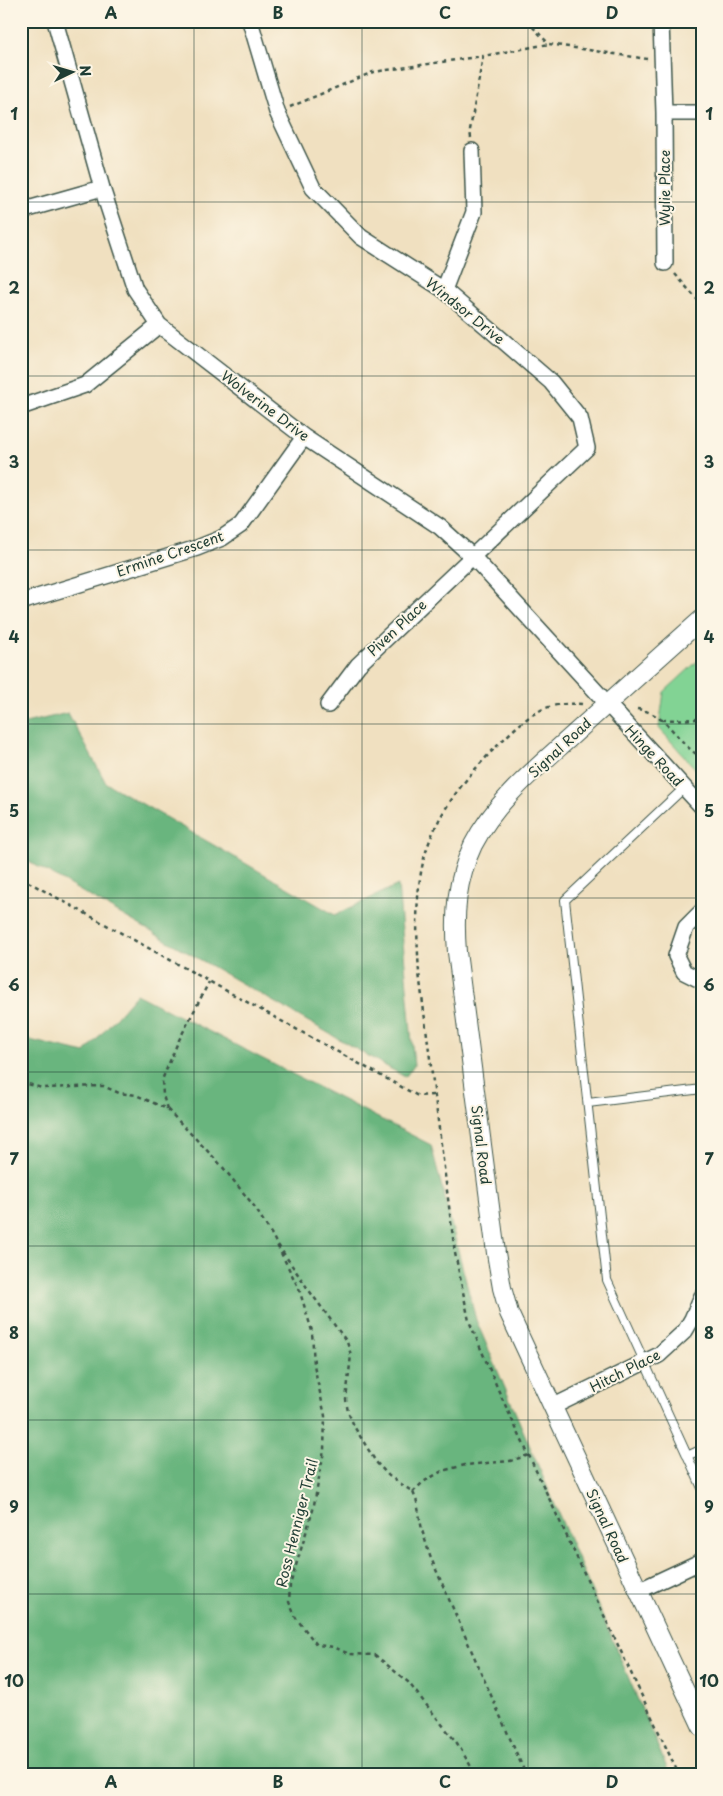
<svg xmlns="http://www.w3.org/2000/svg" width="723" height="1796" font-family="'Playpen Sans',sans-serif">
  <rect width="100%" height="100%" fill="#fcf5e5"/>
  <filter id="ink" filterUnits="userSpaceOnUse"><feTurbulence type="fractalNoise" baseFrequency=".02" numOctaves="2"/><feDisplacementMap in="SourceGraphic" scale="10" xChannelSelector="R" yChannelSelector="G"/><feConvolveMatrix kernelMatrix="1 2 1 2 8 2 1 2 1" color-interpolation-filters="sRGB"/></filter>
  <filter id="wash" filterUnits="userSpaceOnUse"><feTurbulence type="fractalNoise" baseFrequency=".0096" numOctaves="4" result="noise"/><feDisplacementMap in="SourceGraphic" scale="20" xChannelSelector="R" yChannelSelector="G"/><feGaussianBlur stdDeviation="1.12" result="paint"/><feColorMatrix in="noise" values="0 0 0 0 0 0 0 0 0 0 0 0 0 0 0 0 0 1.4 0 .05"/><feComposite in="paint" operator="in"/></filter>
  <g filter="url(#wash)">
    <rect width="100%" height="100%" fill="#f0e0c0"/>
    <path fill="#82d394" stroke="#508864" d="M 702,657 L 702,776 L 659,728 L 664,692 Z"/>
    <path fill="#69b57e" stroke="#447959" d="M 68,713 L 106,783 L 335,915 L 398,885 L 414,1066 L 405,1077 L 21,857 L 21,724 Z
      M 136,994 L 431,1145 L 476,1320 L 670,1775 L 21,1775 L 21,1038 L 85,1053 Z"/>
  </g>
  <g filter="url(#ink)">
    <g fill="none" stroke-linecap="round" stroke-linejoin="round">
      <defs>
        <path id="service" d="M 684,788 L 565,900 L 607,1280 L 702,1488
          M 588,1103 L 702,1089
          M 687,1456 L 702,1449"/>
        <path id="minor" d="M 55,21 L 102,188 L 135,289 L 159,325 L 304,437 L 440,527 L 473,557 L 702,807
          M 250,21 L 277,112 L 313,188 L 361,237 L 444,290 L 551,382 L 580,418 L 587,448 L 358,665 L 328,705
          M 661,21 L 664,113 L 665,263
          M 664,113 L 702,113
          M 21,211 L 102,188
          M 444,290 L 474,212 L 472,151
          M 21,407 L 85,385 L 159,325
          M 21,602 L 197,548 L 222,538 L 241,525 L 304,437
          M 702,911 L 686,927 L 676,956 L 684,972 L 702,981
          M 552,1407 L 659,1355 L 685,1331 L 692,1319 L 702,1296
          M 638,1591 L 702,1561"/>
        <path id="tertiary" d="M 702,619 C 659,657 617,695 575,733 C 538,767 496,800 473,845 C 456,881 454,914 457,952 L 496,1253 L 502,1288 L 509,1313 L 702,1727"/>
      </defs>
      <use href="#service" stroke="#3e5549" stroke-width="10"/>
      <use href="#minor" stroke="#3e5549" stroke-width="18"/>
      <use href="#tertiary" stroke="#3e5549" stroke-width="20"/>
      <path stroke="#3e5549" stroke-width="2.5" stroke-dasharray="4 4" stroke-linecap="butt" d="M 527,21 L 549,44 L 647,59
        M 290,107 L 373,72 L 483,56
        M 471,138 L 470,130 L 483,56 L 549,44
        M 675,274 L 702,305
        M 582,704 C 569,703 554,704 541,710 C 523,719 508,735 494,749 C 461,783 432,819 422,867 C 415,902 417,938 419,973 L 455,1253 L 469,1321 L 500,1394 L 679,1775
        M 637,709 C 667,713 676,741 699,756
        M 662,720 L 702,719
        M 702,742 C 699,749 698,754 702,760
        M 21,878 L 418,1096 L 434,1095
        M 21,1082 L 42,1088 L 103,1086 L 119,1093 L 136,1095 L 167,1109 L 221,1165 L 254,1206 L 272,1235 L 299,1289 L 312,1331 L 314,1365 L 325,1416 L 324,1451 L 313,1510 L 290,1585 L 289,1602 L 296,1618 L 317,1645 L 334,1647 L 349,1654 L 375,1655 L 408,1682 L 457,1743 L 476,1775
        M 167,1109 L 163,1095 L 162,1080 L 178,1042 L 209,982
        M 278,1245 L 308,1289 L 347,1342 L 351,1355 L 346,1400 L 348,1412 L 355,1428 L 376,1462 L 389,1476 L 413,1492 L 417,1502 L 422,1530 L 430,1556 L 526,1775
        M 413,1492 L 423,1482 L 442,1471 L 465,1465 L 510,1461 L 529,1455"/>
      <use href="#service" stroke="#fff" stroke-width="8"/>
      <use href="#minor" stroke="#fff" stroke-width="15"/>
      <use href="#tertiary" stroke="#fff" stroke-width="18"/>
    </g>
  </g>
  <path fill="none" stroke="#1f3d34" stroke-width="1" stroke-opacity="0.55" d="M 194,21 L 194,1775M 362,21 L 362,1775M 528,21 L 528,1775M 21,202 L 702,202M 21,376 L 702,376M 21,550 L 702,550M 21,724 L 702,724M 21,898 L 702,898M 21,1072 L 702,1072M 21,1246 L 702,1246M 21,1420 L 702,1420M 21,1594 L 702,1594"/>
  <g text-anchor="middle" stroke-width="4" stroke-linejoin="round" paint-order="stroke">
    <g font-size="14" fill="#1f3d34" stroke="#fcf5e5">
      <text transform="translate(665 188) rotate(-90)" y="5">Wylie Place</text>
      <text transform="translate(465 311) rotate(39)" y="5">Windsor Drive</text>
      <text transform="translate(265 406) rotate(37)" y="5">Wolverine Drive</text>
      <text transform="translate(170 554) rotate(-19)" y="5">Ermine Crescent</text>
      <text transform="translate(397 628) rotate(-43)" y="5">Piven Place</text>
      <text transform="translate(560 748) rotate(-43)" y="5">Signal Road</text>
      <text transform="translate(654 756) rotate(47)" y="5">Hinge Road</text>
      <text transform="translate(481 1145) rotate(83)" y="5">Signal Road</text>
      <text transform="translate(625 1371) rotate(-27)" y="5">Hitch Place</text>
      <text transform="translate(297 1523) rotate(-76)" y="5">Ross Henniger Trail</text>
      <text transform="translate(607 1526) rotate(65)" y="5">Signal Road</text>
    </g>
  </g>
  <rect width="723" height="1796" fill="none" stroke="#fcf5e5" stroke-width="55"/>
  <g transform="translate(72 72) rotate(85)" stroke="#fcf5e5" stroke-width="4" paint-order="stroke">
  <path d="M0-4L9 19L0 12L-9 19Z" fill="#1f3d34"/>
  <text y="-8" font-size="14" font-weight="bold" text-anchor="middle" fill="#1f3d34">N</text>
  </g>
  <rect x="28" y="28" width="668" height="1740" fill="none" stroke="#1f3d34" stroke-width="2"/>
  <g font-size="16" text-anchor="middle" font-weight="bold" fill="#1f3d34">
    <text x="111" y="19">A</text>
    <text x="278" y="19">B</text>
    <text x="445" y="19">C</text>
    <text x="612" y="19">D</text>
    <text x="14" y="120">1</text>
    <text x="709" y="120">1</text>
    <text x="14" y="294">2</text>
    <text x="709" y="294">2</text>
    <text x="14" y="468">3</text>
    <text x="709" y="468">3</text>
    <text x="14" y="643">4</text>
    <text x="709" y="643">4</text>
    <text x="14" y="817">5</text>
    <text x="709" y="817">5</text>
    <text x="14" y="991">6</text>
    <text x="709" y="991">6</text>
    <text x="14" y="1165">7</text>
    <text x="709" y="1165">7</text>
    <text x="14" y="1339">8</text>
    <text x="709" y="1339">8</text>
    <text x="14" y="1513">9</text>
    <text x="709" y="1513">9</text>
    <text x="14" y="1687">10</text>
    <text x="709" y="1687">10</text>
    <text x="111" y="1788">A</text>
    <text x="278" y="1788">B</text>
    <text x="445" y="1788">C</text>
    <text x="612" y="1788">D</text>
  </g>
</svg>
